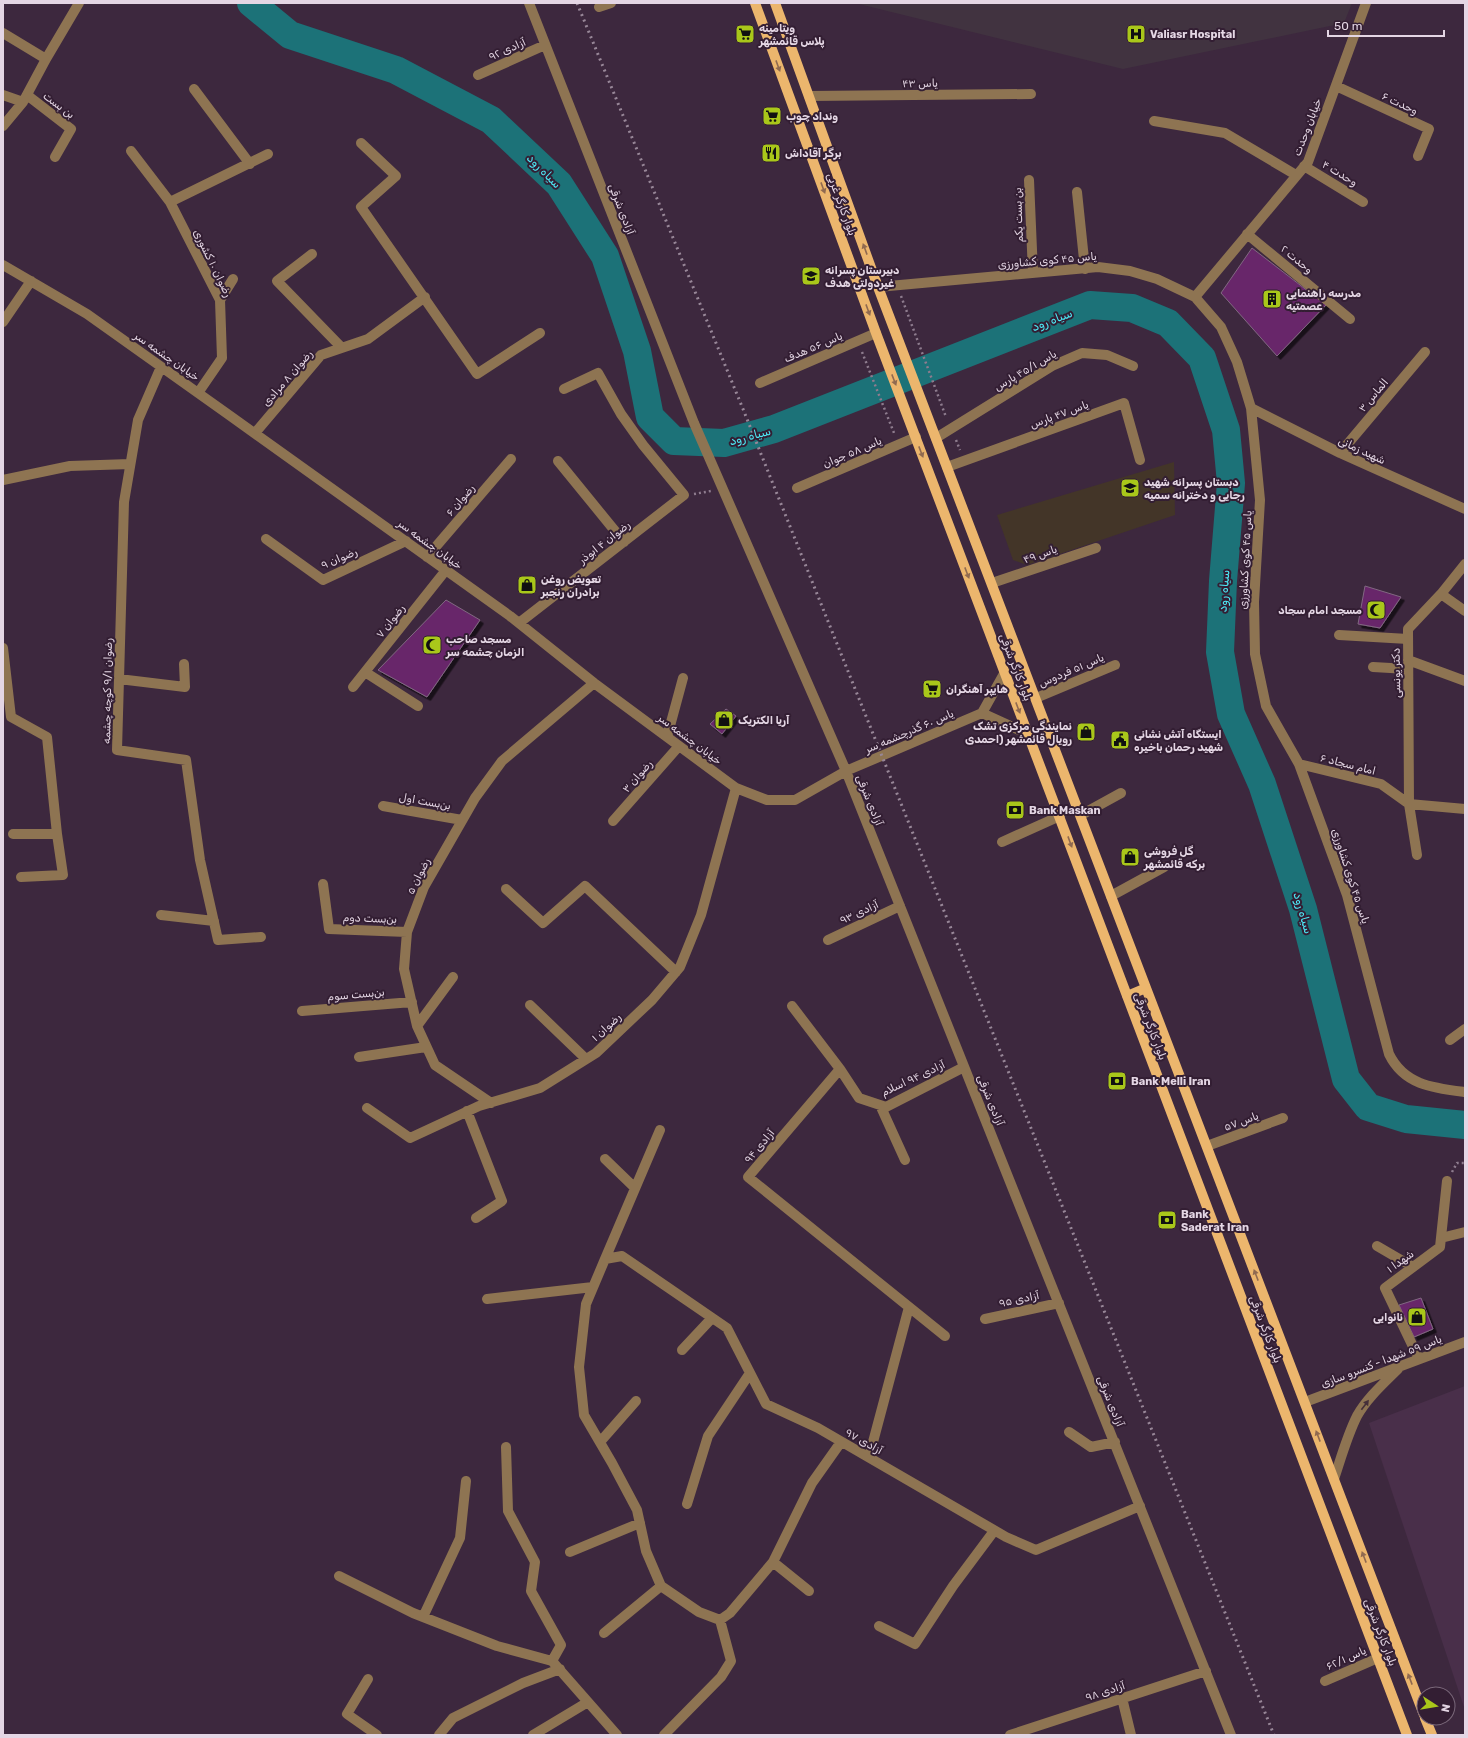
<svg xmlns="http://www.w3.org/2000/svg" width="1468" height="1738" font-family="Rubik,'Noto Naskh Arabic',sans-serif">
  <defs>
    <filter id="shadow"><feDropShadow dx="3.5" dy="3.5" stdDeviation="0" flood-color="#0009"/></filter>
  </defs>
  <rect width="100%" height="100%" fill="#3d283e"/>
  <path fill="#492f4a" d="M 1465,1386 L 1465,1710 L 1369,1423 Z"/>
  <path fill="#433528" d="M 1174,462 L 1175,515 L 1027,565 L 1013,560 L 997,515 Z"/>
  <path fill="#413340" d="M 855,3 L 1352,3 L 1344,23 L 1123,69 Z"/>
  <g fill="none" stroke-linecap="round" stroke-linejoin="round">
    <path stroke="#1c7278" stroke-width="28" d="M 251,3 L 290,35 L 396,70 L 491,120 L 559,184 L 605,256 L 637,351 L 650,417 L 674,441 L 724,443 L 774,429 L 1090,305 L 1132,308 L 1168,323 L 1202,358 L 1226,430 L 1231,483 L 1223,581 L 1220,652 L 1231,714 L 1262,784 L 1303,909 L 1346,1079 L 1368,1107 L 1406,1119 L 1465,1125"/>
  </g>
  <path fill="#68266b" stroke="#816881" filter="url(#shadow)" d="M 1252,248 L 1326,305 L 1277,356 L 1221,293 Z
    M 1365,586 L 1401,597 L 1380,628 L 1358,624 Z
    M 446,600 L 480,620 L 427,697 L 378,670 Z
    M 726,709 L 736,716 L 722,734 L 710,724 Z
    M 1421,1298 L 1433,1329 L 1414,1337 L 1399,1305 Z"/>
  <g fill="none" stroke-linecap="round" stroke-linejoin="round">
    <path stroke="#8e7c8e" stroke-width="2.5" stroke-dasharray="2 3" stroke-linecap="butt" d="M 901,296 L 946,417
      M 862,352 L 894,433
      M 956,440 L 960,450
      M 694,494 L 711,491
      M 1452,1172 L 1457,1163 L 1465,1163"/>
    <path stroke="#8e7452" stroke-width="10" d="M 529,3 L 694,423 L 846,771 L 1231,1735
      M 599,7 L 611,3
      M 3,33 L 46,59
      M 478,75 L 545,45
      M 1336,86 L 1429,129 L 1418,156
      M 194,89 L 250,164
      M 3,95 L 23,102
      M 27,95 L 71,129 L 55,157
      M 809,96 L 1031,94
      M 1154,121 L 1225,133 L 1296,175
      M 3,126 L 23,102 L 46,59 L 79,3
      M 361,143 L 396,176 L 361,207 L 477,374 L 540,333
      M 131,151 L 170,202 L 220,300 L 222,358 L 198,393
      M 1304,166 L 1363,202
      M 1029,180 L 1033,273
      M 1077,192 L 1085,269
      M 170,202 L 268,154
      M 1247,234 L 1350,319
      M 312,254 L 277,281 L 342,348
      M 3,265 L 87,314 L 229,415 L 510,616 L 594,683 L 736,788 L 767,800 L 795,800 L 846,771 L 982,713 L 1005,672
      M 878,287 L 1098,267 L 1130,271 L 1157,279 L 1195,297 L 1221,327 L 1237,362 L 1251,408 L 1260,500 L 1254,602 L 1255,654 L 1266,706 L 1299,764 L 1347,895 L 1389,1054 C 1404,1085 1433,1088 1465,1092
      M 1195,297 L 1308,162 L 1366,3
      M 220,300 L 233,279
      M 3,322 L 31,281
      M 161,367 L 138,420 L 124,502 L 117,750 L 186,760 L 200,860 L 218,940 L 261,937
      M 760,383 L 876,333
      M 1251,408 L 1340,453 L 1465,509
      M 255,433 L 321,355 L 368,339 L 425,297
      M 936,438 L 1052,366 L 1082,353 L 1107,355 L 1133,366
      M 1340,453 L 1425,352
      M 558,461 L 624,542
      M 947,467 L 1124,403 L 1140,460
      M 3,480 L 70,466 L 130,464
      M 797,488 L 916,437
      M 266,539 L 323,580 L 406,541
      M 427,557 L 511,459
      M 992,583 L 1096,548
      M 1441,594 L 1465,611
      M 519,623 L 684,495 L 643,445 L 621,414 L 598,373 L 564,389
      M 1339,635 L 1408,639
      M 3,648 L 11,717 L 47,737 L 57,834 L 13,834
      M 1408,660 L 1465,681
      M 1373,667 L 1408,669
      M 365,672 L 418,706
      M 119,679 L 185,687 L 184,664
      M 353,687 L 446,570
      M 1036,698 L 1115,665
      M 982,713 L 1028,734
      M 667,737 L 683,678
      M 1299,764 L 1381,784 L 1409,804 L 1465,809
      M 383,806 L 462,820
      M 1081,815 L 1121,793
      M 613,821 L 679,746
      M 1002,842 L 1060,816
      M 1417,855 L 1409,804 L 1408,629 L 1441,594 L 1465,564
      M 21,877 L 63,875 L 57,834
      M 323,884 L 329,929 L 407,932
      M 506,889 L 543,923 L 585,886 L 676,972
      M 1111,896 L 1164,867
      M 161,915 L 214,921
      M 828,940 L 900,906
      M 530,1005 L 586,1059
      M 792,1006 L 840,1069 L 859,1098 L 886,1107 L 964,1067
      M 302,1011 L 412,1002
      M 417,1026 L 453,977
      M 1450,1040 L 1465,1029
      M 359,1057 L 426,1047
      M 840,1069 L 748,1177 L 945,1336
      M 491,1103 L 435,1065 L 417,1026 L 404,969 L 407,932 L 424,887 L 475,798 L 502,761 L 594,683
      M 880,1105 L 905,1160
      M 367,1108 L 410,1138 L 479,1106 L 540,1088 L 596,1053 L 652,1000 L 680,967 L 701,915 L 736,788
      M 467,1111 L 502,1201 L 476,1218
      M 1207,1146 L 1283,1118
      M 605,1159 L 635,1188
      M 1441,1238 L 1465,1232
      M 1377,1246 L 1413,1267
      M 605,1259 L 660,1130
      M 487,1299 L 593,1287
      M 985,1319 L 1059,1303
      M 682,1350 L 712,1318
      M 1419,1359 L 1385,1288 L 1440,1247 L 1447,1181
      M 1305,1402 L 1465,1342
      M 1069,1432 L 1091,1447 L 1115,1442
      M 600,1442 L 636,1401
      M 841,1442 L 812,1483 L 773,1562 L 730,1613 L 720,1620 L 699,1612 L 661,1586 L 646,1551 L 637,1510 L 612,1463 L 584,1415 L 579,1367 L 586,1304 L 605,1259 L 622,1256 L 727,1328 L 766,1404 L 818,1428 L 1006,1537 L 1036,1550 L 1140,1506
      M 506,1447 L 508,1511 L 535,1562 L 531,1591 L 561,1645 L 552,1661
      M 869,1457 L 909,1307
      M 1334,1479 C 1341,1458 1347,1436 1357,1416 C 1367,1398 1384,1383 1398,1369
      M 687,1504 L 708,1436 L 750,1373
      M 570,1552 L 640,1523
      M 773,1562 L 809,1591
      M 339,1576 L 413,1613 L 497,1646 L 552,1661 L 617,1735
      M 423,1617 L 460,1538 L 466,1481
      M 879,1626 L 915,1644 L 953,1586 L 994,1531
      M 604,1633 L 661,1586
      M 368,1679 L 347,1714 L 377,1735
      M 1325,1681 L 1378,1658
      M 1122,1698 L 1131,1735
      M 439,1735 L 453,1718 L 523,1683 L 560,1669
      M 533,1735 L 588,1702
      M 664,1735 L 721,1677 L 731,1661 L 720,1620
      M 1010,1735 L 1206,1671"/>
    <path stroke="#ecb66d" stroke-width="10" d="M 755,3 L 876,333 L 1407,1735
      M 775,3 L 878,287 L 1424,1715
      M 1127,996 L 1146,988
      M 1425,1718 L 1432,1735"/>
    <path stroke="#988798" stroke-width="3" stroke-dasharray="2 4" stroke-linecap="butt" d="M 577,3 L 743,409 L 1274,1735"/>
  </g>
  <defs><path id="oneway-solid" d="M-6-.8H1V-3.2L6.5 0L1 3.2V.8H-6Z"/></defs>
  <g fill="#906a50">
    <use href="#oneway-solid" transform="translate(778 66) rotate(70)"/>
    <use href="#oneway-solid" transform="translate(823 188) rotate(70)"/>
    <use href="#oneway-solid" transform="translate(865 249) rotate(-110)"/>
    <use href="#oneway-solid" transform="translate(868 310) rotate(70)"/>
    <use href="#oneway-solid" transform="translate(894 380) rotate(69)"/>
    <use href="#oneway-solid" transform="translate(921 452) rotate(69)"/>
    <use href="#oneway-solid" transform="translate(967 573) rotate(69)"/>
    <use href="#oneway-solid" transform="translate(1018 708) rotate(69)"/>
    <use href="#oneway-solid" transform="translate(1070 842) rotate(70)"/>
    <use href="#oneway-solid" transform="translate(1256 1275) rotate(-111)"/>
    <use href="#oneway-solid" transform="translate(1318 1436) rotate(-111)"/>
    <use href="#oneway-solid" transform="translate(1364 1557) rotate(-111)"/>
    <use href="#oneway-solid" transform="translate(1410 1679) rotate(-111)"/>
  </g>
  <use fill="#452f39" href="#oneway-solid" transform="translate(1365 1405) rotate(-53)"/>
  <defs>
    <symbol id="supermarket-square" viewBox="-11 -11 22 22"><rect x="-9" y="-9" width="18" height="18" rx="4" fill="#a9c71a" stroke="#331e33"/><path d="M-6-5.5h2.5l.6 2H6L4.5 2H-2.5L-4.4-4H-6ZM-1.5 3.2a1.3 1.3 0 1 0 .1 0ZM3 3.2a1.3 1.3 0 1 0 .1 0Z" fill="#111"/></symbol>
    <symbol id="hospital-square" viewBox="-11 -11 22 22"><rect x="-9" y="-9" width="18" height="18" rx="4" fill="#a9c71a" stroke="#331e33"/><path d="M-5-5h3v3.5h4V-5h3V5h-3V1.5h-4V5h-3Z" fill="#111"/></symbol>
    <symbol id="restaurant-square" viewBox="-11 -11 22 22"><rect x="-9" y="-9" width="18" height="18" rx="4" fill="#a9c71a" stroke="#331e33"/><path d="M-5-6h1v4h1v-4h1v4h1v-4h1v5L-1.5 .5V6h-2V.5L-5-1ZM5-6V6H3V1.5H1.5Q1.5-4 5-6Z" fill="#111"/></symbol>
    <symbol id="school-square" viewBox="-11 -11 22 22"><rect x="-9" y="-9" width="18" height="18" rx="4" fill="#a9c71a" stroke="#331e33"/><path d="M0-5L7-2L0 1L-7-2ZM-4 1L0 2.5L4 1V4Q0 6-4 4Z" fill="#111"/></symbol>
    <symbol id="building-square" viewBox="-11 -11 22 22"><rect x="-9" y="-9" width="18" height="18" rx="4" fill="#a9c71a" stroke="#331e33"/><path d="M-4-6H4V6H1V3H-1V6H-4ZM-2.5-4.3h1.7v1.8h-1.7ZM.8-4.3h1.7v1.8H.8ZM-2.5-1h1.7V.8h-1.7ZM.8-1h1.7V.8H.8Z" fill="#111"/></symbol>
    <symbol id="shop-square" viewBox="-11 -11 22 22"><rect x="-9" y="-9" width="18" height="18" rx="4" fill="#a9c71a" stroke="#331e33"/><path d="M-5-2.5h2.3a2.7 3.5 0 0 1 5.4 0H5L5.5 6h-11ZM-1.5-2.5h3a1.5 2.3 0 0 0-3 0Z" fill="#111"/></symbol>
    <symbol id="mosque-square" viewBox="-11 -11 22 22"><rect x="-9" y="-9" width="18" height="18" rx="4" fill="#a9c71a" stroke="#331e33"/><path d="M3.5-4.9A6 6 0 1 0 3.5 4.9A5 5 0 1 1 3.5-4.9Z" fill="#111"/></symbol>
    <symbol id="civic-square" viewBox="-11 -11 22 22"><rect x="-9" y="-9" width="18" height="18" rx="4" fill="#a9c71a" stroke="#331e33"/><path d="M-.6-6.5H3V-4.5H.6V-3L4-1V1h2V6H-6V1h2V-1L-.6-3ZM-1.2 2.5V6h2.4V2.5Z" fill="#111"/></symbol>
    <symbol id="bank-square" viewBox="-11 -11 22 22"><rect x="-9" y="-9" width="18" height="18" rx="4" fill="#a9c71a" stroke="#331e33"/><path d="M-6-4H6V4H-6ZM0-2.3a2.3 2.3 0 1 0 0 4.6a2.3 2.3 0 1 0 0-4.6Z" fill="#111"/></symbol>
  </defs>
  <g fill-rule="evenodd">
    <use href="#supermarket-square" x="734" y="23" width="22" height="22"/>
    <use href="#hospital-square" x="1125" y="23" width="22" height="22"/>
    <use href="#supermarket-square" x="761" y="105" width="22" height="22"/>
    <use href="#restaurant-square" x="760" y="142" width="22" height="22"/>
    <use href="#school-square" x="800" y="265" width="22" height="22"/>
    <use href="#building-square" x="1261" y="288" width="22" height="22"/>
    <use href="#school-square" x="1119" y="477" width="22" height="22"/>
    <use href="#shop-square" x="516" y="574" width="22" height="22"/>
    <use href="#mosque-square" x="1365" y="599" width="22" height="22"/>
    <use href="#mosque-square" x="421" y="634" width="22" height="22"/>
    <use href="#supermarket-square" x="921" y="678" width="22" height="22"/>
    <use href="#shop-square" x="713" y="709" width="22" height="22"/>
    <use href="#shop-square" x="1075" y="721" width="22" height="22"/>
    <use href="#civic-square" x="1109" y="729" width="22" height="22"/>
    <use href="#bank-square" x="1004" y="799" width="22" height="22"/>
    <use href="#shop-square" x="1119" y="846" width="22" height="22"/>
    <use href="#bank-square" x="1106" y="1070" width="22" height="22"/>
    <use href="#bank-square" x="1156" y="1209" width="22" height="22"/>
    <use href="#shop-square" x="1406" y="1306" width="22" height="22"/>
  </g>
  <g text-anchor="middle" stroke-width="4" stroke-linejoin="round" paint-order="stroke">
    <g font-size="11" font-weight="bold" fill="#e4d6e4" stroke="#331e33" text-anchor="start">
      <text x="759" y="32">ویتامینه<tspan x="759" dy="13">پلاس قائمشهر</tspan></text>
      <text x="1150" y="38">Valiasr Hospital</text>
      <text x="786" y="120">ونداد چوب</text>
      <text x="785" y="157">برگر آقاداش</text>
      <text x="825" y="274">دبیرستان پسرانه<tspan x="825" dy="13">غیردولتی هدف</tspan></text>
      <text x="1286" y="297">مدرسه راهنمایی<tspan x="1286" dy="13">عصمتیه</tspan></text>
      <text x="1144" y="486">دبستان پسرانه شهید<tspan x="1144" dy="13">رجایی و دخترانه سمیه</tspan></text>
      <text x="541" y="583">تعویض روغن<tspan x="541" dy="13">برادران رنجبر</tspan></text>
      <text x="1362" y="614" text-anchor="end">مسجد امام سجاد</text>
      <text x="446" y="643">مسجد صاحب<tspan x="446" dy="13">الزمان چشمه سر</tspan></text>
      <text x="946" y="693">هایپر آهنگران</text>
      <text x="738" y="724">آریا الکتریک</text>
      <text x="1072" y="730" text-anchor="end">نمایندگی مرکزی تشک<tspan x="1072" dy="13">رویال قائمشهر (احمدی</tspan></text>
      <text x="1134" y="738">ایستگاه آتش نشانی<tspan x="1134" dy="13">شهید رحمان باخیره</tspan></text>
      <text x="1029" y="814">Bank Maskan</text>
      <text x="1144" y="855">گل فروشی<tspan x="1144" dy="13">برکه قائمشهر</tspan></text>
      <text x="1131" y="1085">Bank Melli Iran</text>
      <text x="1181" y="1218">Bank<tspan x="1181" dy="13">Saderat Iran</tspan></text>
      <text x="1403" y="1321" text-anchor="end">نانوایی</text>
    </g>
    <g font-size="11" fill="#e4d6e4" stroke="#331e33">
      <text transform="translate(507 49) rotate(-24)" y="4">آزادی ۹۲</text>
      <text transform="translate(920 83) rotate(-1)" y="4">یاس ۴۳</text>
      <text transform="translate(1400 103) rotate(25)" y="4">وحدت ۶</text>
      <text transform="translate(59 105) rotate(37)" y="4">بن بست</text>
      <text transform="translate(1307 127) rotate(-69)" y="4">خیابان وحدت</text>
      <text transform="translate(1340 173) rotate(31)" y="4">وحدت ۴</text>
      <text transform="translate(842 204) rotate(70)" y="4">بلوار کارگر غربی</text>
      <text transform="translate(622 209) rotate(69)" y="4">آزادی شرقی</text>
      <text transform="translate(1018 215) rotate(-92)" y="4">بن بست یکم</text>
      <text transform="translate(1297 259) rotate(40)" y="4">وحدت ۲</text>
      <text transform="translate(1047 260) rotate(-5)" y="4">یاس ۴۵ کوی کشاورزی</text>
      <text transform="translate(213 263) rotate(64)" y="4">رضوان ۱۰ کشوری</text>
      <text transform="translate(813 347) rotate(-23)" y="4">یاس ۵۶ هدف</text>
      <text transform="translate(167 356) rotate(35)" y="4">خیابان چشمه سر</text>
      <text transform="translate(1025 370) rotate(-30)" y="4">یاس ۴۵/۱ پارس</text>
      <text transform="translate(287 378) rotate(-49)" y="4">رضوان ۸ مرادی</text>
      <text transform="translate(1373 395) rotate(-50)" y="4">الماس ۳</text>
      <text transform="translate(1059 414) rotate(-20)" y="4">یاس ۴۷ پارس</text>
      <text transform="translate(1362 450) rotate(25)" y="4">شهید زمانی</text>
      <text transform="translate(852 452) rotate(-23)" y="4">یاس ۵۸ جوان</text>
      <text transform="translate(460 500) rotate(-50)" y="4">رضوان ۶</text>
      <text transform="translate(604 542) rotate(-38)" y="4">رضوان ۴ ابوذر</text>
      <text transform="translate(430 544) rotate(36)" y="4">خیابان چشمه سر</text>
      <text transform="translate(1040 554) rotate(-19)" y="4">یاس ۴۹</text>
      <text transform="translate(339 558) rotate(-23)" y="4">رضوان ۹</text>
      <text transform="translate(1245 560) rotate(-87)" y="4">یاس ۴۵ کوی کشاورزی</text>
      <text transform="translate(390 621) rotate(-52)" y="4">رضوان ۷</text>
      <text transform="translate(1016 667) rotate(69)" y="4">بلوار کارگر شرقی</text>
      <text transform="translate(1071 670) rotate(-23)" y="4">یاس ۵۱ فردوس</text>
      <text transform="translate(1396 673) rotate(-91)" y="4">دکتر یونسی</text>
      <text transform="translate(107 691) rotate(-89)" y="4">رضوان ۹/۱ کوچه چشمه</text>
      <text transform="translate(909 731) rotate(-23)" y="4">یاس ۶۰ گذرچشمه سر</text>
      <text transform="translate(690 739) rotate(37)" y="4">خیابان چشمه سر</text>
      <text transform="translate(1348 764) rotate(14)" y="4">امام سجاد ۶</text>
      <text transform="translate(637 776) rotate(-49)" y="4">رضوان ۳</text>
      <text transform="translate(870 800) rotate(68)" y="4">آزادی شرقی</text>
      <text transform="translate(425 801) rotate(10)" y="4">بن‌بست اول</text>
      <text transform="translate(418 876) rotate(-64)" y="4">رضوان ۵</text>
      <text transform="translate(1351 876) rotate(72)" y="4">یاس ۴۵ کوی کشاورزی</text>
      <text transform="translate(859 912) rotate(-25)" y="4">آزادی ۹۳</text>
      <text transform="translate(370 918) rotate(2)" y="4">بن‌بست دوم</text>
      <text transform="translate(356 994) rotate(-5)" y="4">بن‌بست سوم</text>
      <text transform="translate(1151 1026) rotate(69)" y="4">بلوار کارگر شرقی</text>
      <text transform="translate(606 1027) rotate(-43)" y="4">رضوان ۱</text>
      <text transform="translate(913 1078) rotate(-25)" y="4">آزادی ۹۴ اسلام</text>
      <text transform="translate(991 1100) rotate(68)" y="4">آزادی شرقی</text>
      <text transform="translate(1241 1121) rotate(-20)" y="4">یاس ۵۷</text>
      <text transform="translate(759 1146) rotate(-50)" y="4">آزادی ۹۴</text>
      <text transform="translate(1400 1261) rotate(-36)" y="4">شهدا ۱</text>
      <text transform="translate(1019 1299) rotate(-12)" y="4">آزادی ۹۵</text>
      <text transform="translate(1266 1329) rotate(69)" y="4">بلوار کارگر شرقی</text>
      <text transform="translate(1381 1361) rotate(-21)" y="4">یاس ۵۹ شهدا - کنسرو سازی</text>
      <text transform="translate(1111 1401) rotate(68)" y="4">آزادی شرقی</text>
      <text transform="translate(864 1441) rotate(29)" y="4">آزادی ۹۷</text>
      <text transform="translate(1381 1632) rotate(69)" y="4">بلوار کارگر شرقی</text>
      <text transform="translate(1346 1658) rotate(-24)" y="4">یاس ۶۲/۱</text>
      <text transform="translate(1105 1691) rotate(-18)" y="4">آزادی ۹۸</text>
    </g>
    <g font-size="12" font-style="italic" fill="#4eeaf6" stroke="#331e33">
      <text transform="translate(544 171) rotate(45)" y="4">سیاه رود</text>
      <text transform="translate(1052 320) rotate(-21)" y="4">سیاه رود</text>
      <text transform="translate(750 436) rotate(-15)" y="4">سیاه رود</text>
      <text transform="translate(1224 591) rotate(-86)" y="4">سیاه رود</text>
      <text transform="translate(1303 913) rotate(74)" y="4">سیاه رود</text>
    </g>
  </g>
  <rect width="1468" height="1738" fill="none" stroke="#e4d6e4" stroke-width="8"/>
  <g transform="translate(1436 1706) rotate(102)"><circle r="19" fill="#331e33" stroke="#7a687a"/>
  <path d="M0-3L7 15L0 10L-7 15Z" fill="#a9c71a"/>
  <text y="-6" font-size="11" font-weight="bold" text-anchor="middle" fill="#e4d6e4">N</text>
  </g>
  <path d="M1328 30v6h116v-6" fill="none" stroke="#e4d6e4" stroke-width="2"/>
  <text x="1334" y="30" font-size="12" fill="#e4d6e4" stroke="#331e33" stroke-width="3" paint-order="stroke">50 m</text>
</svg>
